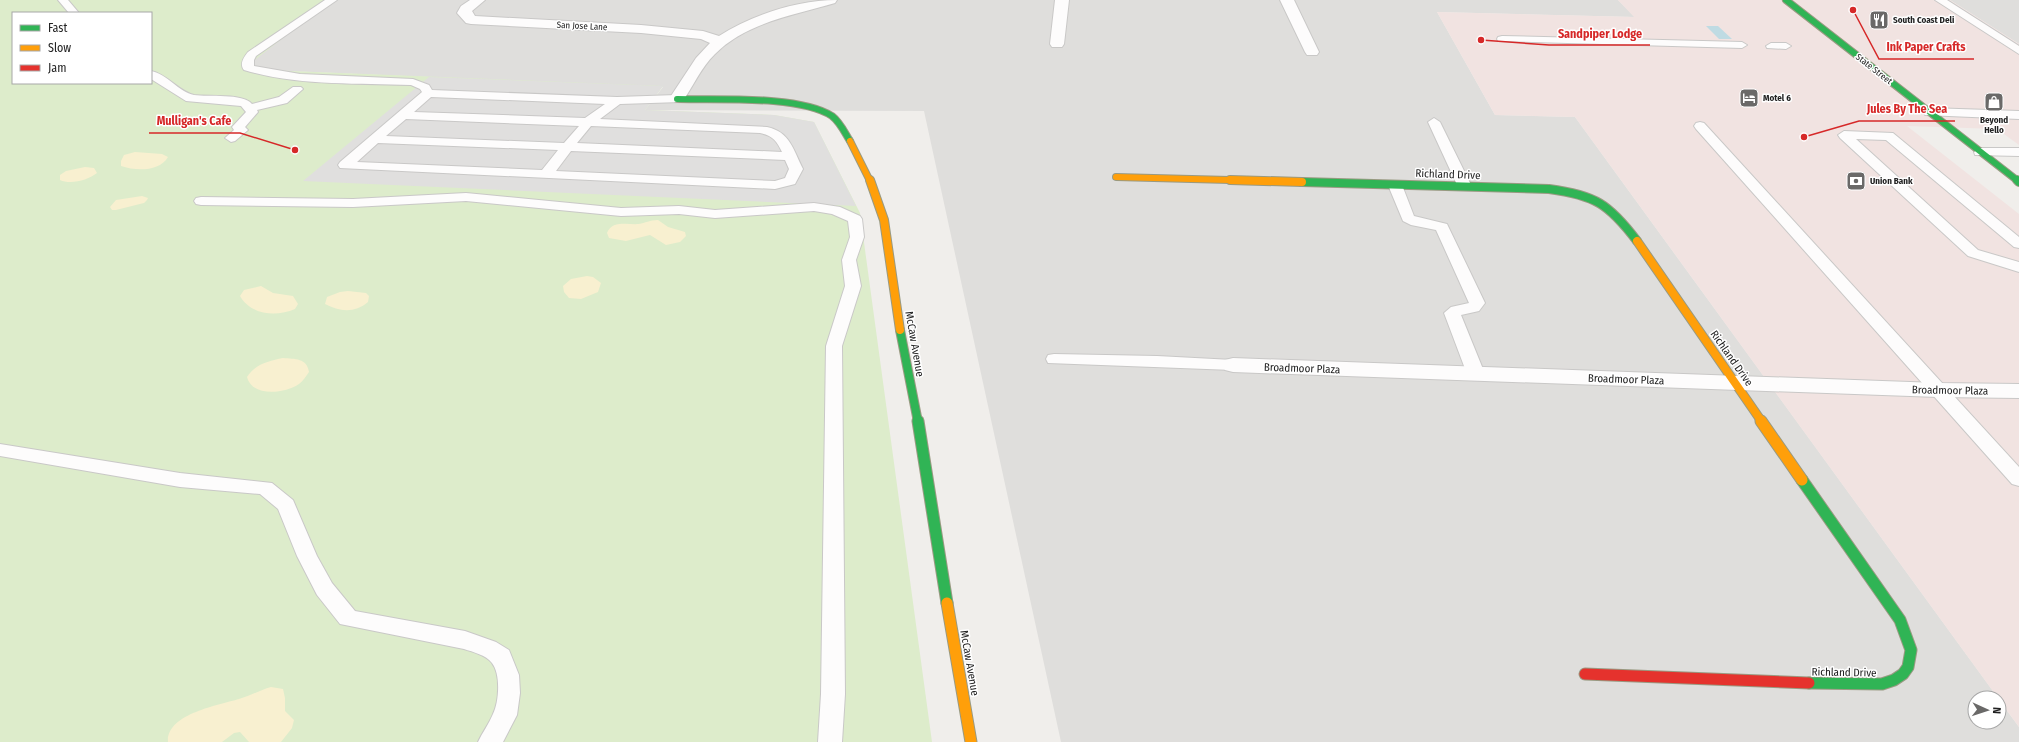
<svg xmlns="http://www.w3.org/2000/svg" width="2019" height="742" font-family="'Fira Sans Condensed',sans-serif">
  <rect width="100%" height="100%" fill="#f0eeeb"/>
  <path fill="#dfdedc" d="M 332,0 L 1618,0 L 1635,17 L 1437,12 L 1495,115 L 1575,117 L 1998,698 L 1975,698 L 1975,722 L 1999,722 L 1999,700 L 2019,727 L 2019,742 L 1061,742 L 924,111 L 645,110 L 663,87 L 242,69 Z
    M 1950,0 L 2019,0 L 2019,44 Z"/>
  <path fill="#f1e3e1" d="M 1618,0 L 1950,0 L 2019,44 L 2019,145 L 1997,129 L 1907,126 L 2019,214 L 2019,727 L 1575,117 L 1495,115 L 1437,12 L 1634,17 Z"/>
  <path fill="#ddeccb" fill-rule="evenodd" d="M 0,0 L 332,0 L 243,69 L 663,86 L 645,110 L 774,115 L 814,122 L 860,213 L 932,742 L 0,742 ZM 13,13 L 151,13 L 151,83 L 13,83 Z"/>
  <path fill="#f8f0d0" d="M 135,152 L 162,154 L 168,157 C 159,172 136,171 121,166 L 121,161 L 124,155 Z
    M 85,167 L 94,168 L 97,173 C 88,180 71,185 60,180 L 60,175 L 66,171 Z
    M 142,196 L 148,198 L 147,200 L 144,203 L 116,210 L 112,210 L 110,207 L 116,200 Z
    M 658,220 L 668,227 L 685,232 L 686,236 L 680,242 L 666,245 L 650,235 L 626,241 L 609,238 L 607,233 C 612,220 628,225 639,224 C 645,223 650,220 658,220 Z
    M 587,276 L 593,277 L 601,283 L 598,292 L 581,299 L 569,298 L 564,292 L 563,286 L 571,279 Z
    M 261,286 L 273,293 L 293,296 L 298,304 L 295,309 C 276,317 251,315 240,296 L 244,290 Z
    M 348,291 L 366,293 L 369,296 L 368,302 C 355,313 340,312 325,304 L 327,297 L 340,292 Z
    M 283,358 C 295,359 307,358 309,372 C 306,376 303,381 299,384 C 284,394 252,397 247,377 C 255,364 269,361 283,358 Z
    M 271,687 L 283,689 L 285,698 L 285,711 L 294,720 L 292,728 L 281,742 L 249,742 L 240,732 L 234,733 L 222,742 L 168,742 C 166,714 219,705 239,699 C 250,696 260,690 271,687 Z"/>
  <path fill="#e0dfde" d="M 429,77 L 663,86 L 645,110 L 774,115 L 814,122 L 856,206 L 303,181 Z"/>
  <path fill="#bfdbe3" d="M 1706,26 L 1718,26 L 1732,39 L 1719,39 Z"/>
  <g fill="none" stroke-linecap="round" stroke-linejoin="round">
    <defs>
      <path id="lane" d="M 58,0 L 68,0 L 79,13 L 69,13 Z
        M 325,0 L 337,0 L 256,56 L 254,60 L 254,66 L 300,74 L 413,79 L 429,85 L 432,90 L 617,97 L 677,95 L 681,96 L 683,99 L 681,102 L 620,104 L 600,119 L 767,127 C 790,132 793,149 803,169 L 795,184 L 775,189 L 340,168 L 338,165 L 340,162 L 422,92 L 420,89 L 411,85 C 356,83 297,86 244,70 C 239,64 244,57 248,52 ZM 431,97 L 605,104 L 585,118 L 414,112 ZM 406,119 L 579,126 L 564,143 L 386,136 ZM 591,126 L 760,133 C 772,135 777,141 782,152 L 577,143 ZM 378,143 L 558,150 L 542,170 L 357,162 ZM 571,151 L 785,160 L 789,169 L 785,178 L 775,181 L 556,171 Z
        M 1935,0 L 1947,0 L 2019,46 L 2019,54 Z
        M 1502,36 L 1742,42 L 1747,45 L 1742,48 L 1498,41 L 1497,39 L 1498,37 Z
        M 1771,43 L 1786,43 L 1791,46 L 1786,49 L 1767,48 L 1766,46 Z
        M 151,71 C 167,74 179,92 194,95 C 208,97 243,93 252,104 L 279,97 L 293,87 L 301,87 L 303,89 L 287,103 L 257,110 L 258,112 L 245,127 L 248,130 L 235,141 L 231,142 L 225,138 L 234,130 L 232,127 L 246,112 L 241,106 L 186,101 L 151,79 Z
        M 1929,108 L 2019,111 L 2019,119 L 1925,115 L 1923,112 Z
        M 1434,118 L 1440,122 L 1472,187 L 1470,190 L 1460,190 L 1458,187 L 1428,122 Z
        M 1700,122 L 1704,123 L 2019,467 L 2019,486 L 2012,484 L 1696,129 L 1694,126 L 1696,123 Z
        M 1844,131 L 1893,133 L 2019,237 L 2019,248 L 2014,247 L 1886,140 L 1856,139 L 1978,250 L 2019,262 L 2019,272 L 1968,256 L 1840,138 L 1838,135 Z
        M 1980,148 L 2019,148 L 2019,156 L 1975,155 L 1974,152 Z
        M 1395,181 L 1400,182 L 1402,185 L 1414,216 L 1447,224 L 1485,303 L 1479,311 L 1461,315 L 1485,374 L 1482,378 L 1476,379 L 1470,378 L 1467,374 L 1444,313 L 1451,307 L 1469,303 L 1436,230 L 1411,225 L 1403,221 L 1388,185 L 1390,182 Z
        M 466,193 L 621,208 L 679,206 L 715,210 L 814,203 L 840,207 L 860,216 L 862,219 L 864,237 L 856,260 L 861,286 L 842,346 L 845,694 L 842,742 L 818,742 L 821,694 L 826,346 L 845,286 L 842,260 L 850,237 L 848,221 L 832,214 L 814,211 L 715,218 L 679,214 L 621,216 L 466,201 L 353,207 L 201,205 L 196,204 L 194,201 L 196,198 L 201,197 L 353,199 Z
        M 1054,354 L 1157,356 L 1233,360 L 1239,361 L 1241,365 L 1239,369 L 1233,370 L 1048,363 L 1046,359 L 1048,355 Z
        M 0,444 L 180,473 L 272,483 L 293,500 L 317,556 L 332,583 L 355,611 L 465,631 L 496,642 L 509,650 L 519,675 L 520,693 L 517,715 L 503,742 L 478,742 C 482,733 489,724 493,714 C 499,702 501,674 492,663 C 486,655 473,652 464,649 L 340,624 L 317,595 L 297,556 L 278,509 L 260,494 L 180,487 L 0,456 Z"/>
      <path id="street" d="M 470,0 L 485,0 L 472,11 L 475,16 L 641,25 L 703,31 L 719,36 C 752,15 797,0 837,0 L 835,3 C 794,15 745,23 715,54 C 701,67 693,87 682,102 L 672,102 L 669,99 L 696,58 L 710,43 L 701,39 L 641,33 L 471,24 L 466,23 L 457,13 L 461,6 Z
        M 1055,0 L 1069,0 L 1064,44 L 1062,47 L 1052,47 L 1050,44 Z
        M 1280,0 L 1294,0 L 1319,52 L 1317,55 L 1307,55 L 1305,52 Z
        M 1233,358 L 1938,383 L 2019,384 L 2019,398 L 1938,397 L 1233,372 L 1225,370 L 1222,365 L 1225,360 Z"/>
      <path id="fast-far2" d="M 1786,0 L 2018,181
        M 677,99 C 716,100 800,95 832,116 C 840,122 845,133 850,141"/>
      <path id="fast-far1" d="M 2017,180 L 2019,182
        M 1302,182 L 1549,189 C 1595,195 1609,204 1637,241
        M 900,330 L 918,422"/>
      <path id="fast" d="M 918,421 L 947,603
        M 1802,480 L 1900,620 L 1911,650 L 1908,667 L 1903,674 L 1894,680 L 1882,684 L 1809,683"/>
      <path id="slow-far2" d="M 850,141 L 870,181
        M 1116,177 L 1267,181"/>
      <path id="slow-far1" d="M 870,180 L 884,220 L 900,330
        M 1230,180 L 1302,182
        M 1637,241 L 1762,422"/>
      <path id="slow" d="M 1761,421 L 1802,480
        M 947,603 L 971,742"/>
      <path id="jam" d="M 1585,674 L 1809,683"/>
    </defs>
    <use href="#lane" stroke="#c9c8c7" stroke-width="2"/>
    <use href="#street" stroke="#c9c8c7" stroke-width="2"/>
    <use href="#fast-far2" stroke="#999a82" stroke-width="8"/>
    <use href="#fast-far1" stroke="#999a82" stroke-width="10"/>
    <use href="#fast" stroke="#999a82" stroke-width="13"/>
    <use href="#slow-far2" stroke="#999a82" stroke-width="8"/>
    <use href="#slow-far1" stroke="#999a82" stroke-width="10"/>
    <use href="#slow" stroke="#999a82" stroke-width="13"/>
    <use href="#jam" stroke="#999a82" stroke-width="13"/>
    <use href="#lane" fill="#fdfcfc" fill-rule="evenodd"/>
    <use href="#street" fill="#fdfcfc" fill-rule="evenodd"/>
    <use href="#fast-far2" stroke="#30b455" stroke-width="6"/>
    <use href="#fast-far1" stroke="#30b455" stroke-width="8"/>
    <use href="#fast" stroke="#30b455" stroke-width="11"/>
    <use href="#slow-far2" stroke="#ff9f0a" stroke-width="6"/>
    <use href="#slow-far1" stroke="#ff9f0a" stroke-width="8"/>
    <use href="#slow" stroke="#ff9f0a" stroke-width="11"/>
    <use href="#jam" stroke="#e5322d" stroke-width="11"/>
  </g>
  <defs>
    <symbol id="restaurant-square" viewBox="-11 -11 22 22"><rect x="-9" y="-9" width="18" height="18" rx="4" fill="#6a6968" stroke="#fff"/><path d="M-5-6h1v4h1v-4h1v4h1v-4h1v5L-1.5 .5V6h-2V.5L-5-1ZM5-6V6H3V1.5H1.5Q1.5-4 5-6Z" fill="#fff"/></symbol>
    <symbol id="hotel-square" viewBox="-11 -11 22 22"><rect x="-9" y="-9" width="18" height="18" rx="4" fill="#6a6968" stroke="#fff"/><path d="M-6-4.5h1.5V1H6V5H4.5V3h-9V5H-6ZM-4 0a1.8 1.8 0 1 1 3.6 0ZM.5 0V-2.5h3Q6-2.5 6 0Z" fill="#fff"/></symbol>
    <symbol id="shop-square" viewBox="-11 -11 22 22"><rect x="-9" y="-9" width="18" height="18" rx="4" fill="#6a6968" stroke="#fff"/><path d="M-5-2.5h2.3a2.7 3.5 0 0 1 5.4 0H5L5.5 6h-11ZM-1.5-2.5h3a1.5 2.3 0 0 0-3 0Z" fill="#fff"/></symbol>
    <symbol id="bank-square" viewBox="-11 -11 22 22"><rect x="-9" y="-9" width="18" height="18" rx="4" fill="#6a6968" stroke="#fff"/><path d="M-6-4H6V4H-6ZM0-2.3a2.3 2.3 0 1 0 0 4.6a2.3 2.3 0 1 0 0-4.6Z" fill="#fff"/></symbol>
  </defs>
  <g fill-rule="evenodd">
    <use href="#restaurant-square" x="1868" y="9" width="22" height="22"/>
    <use href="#hotel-square" x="1738" y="87" width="22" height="22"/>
    <use href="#shop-square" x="1983" y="91" width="22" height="22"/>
    <use href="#bank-square" x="1845" y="170" width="22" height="22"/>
  </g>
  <g text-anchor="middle" stroke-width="3" stroke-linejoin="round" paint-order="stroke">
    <g font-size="9" font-weight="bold" fill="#222" stroke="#fff" text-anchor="start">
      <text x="1893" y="23">South Coast Deli</text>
      <text x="1763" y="101">Motel 6</text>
      <text x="1994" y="123" text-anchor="middle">Beyond<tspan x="1994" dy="10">Hello</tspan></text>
      <text x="1870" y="184">Union Bank</text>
    </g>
    <g font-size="9" fill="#222" stroke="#fff">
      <text transform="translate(582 26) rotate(3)" y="3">San Jose Lane</text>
      <text transform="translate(1874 69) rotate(38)" y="3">State Street</text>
    </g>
    <g font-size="11" fill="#222" stroke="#fff">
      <text transform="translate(1448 174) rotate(2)" y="4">Richland Drive</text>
      <text transform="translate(915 344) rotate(80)" y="4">McCaw Avenue</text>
      <text transform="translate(1732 358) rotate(55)" y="4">Richland Drive</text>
      <text transform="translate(1302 368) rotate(2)" y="4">Broadmoor Plaza</text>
      <text transform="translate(1626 379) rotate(2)" y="4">Broadmoor Plaza</text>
      <text transform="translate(1950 390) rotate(1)" y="4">Broadmoor Plaza</text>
      <text transform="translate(970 663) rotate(80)" y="4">McCaw Avenue</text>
      <text transform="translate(1844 672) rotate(1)" y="4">Richland Drive</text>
    </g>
  </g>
  <path fill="none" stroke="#d62828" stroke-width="1.5" d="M1481 40L1549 45H1650M1853 10L1879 59H1974M1804 137L1859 121H1955M295 150L240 133H149"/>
  <g fill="#d62828" stroke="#fff" stroke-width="1.5">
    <circle cx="1481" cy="40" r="4"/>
    <circle cx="1853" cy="10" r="4"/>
    <circle cx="1804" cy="137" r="4"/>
    <circle cx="295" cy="150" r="4"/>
  </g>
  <g font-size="12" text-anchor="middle" font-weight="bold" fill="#d62828" stroke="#fff" stroke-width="3" stroke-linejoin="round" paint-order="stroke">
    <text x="1600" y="38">Sandpiper Lodge</text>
    <text x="1926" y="51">Ink Paper Crafts</text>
    <text x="1907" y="113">Jules By The Sea</text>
    <text x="194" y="125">Mulligan's Cafe</text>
  </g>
  <rect x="12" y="12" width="140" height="72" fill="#ffffff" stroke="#a7a7a7"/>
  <rect x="20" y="25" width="20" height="6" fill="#30b455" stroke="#a7a7a7"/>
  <text x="48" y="32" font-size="12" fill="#222222">Fast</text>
  <rect x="20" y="45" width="20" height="6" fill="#ff9f0a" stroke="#a7a7a7"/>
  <text x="48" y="52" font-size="12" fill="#222222">Slow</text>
  <rect x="20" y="65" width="20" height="6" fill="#e5322d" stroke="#a7a7a7"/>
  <text x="48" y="72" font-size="12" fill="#222222">Jam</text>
  <g transform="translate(1987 710) rotate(93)"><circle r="19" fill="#ffffff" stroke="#a7a7a7"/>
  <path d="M0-3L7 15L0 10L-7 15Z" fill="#6a6968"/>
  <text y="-6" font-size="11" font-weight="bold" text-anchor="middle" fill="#222222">N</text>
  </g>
</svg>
